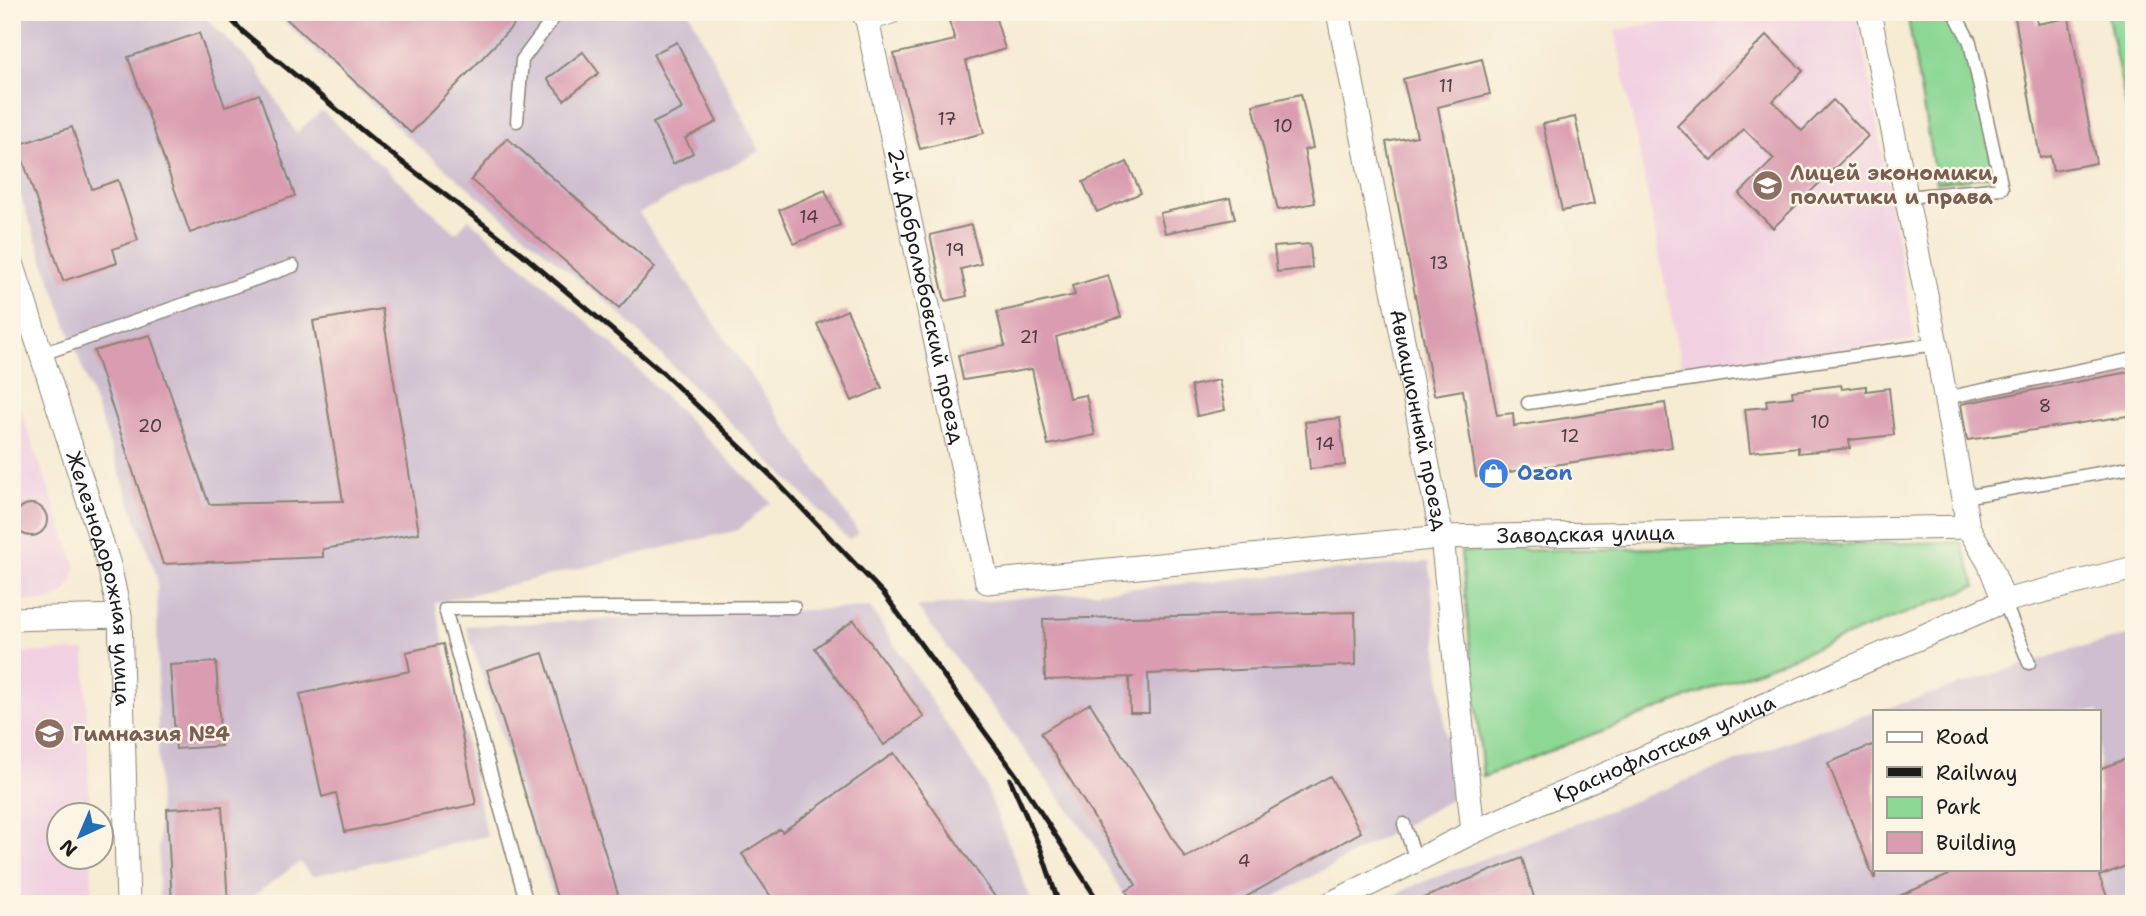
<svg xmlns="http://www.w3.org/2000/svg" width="2146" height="916" font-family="'Shantell Sans',sans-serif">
  <rect width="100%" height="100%" fill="#fcf5e5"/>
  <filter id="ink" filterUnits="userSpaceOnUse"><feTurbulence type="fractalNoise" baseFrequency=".0143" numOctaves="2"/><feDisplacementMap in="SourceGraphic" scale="14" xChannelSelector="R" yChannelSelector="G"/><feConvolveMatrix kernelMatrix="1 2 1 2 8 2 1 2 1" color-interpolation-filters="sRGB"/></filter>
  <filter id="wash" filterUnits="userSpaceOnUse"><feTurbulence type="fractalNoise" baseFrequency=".00686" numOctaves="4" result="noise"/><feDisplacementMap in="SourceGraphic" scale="28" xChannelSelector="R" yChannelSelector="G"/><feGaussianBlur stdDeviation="1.57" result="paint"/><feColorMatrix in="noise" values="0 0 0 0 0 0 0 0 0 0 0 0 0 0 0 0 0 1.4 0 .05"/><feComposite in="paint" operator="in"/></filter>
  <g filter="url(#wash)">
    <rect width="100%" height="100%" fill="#f6ebd3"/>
    <path fill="#f1d0e2" d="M 1717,12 L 1857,12 L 1915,340 L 1682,370 L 1615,30 Z
      M 12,385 L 76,566 L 73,581 L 64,593 L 51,601 L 12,602 Z
      M 85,651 L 90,814 L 60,814 L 60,856 L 91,857 L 93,904 L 12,904 L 12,653 Z"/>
    <path fill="#cebed0" d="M 12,12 L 200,12 L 257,69 L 296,133 L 322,111 L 456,233 L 469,219 L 613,345 L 771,502 L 738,530 L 435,603 L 487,836 L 312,876 L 300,862 L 246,901 L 248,904 L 159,904 L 157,577 L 12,172 Z
      M 274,12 L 689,12 L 760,151 L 639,213 L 859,533 L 849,540 L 617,311 L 405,135 Z
      M 1429,562 L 1452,799 L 1262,904 L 1129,904 L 1092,841 L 917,607 Z
      M 870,607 L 984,782 L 1033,904 L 556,904 L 466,626 Z
      M 2134,634 L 2134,904 L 1380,904 L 1410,887 L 1820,729 L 1875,712 L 1875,869 L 2099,869 L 2099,711 L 1877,711 L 2061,653 Z"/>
    <path fill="#8cd794" stroke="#547a58" stroke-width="2" d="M 1907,12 L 1949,12 L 1966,43 L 1995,176 L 1936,183 Z
      M 2107,12 L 2134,12 L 2134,146 Z
      M 1961,542 L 1976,586 L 1483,777 L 1461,552 Z"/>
    <g id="blocks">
      <path fill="#da9cb0" d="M 279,12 L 526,12 L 411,133 Z
        M 979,12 L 994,12 L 1005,49 L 966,61 L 984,133 L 920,149 L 894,54 L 955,40 L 949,21 Z
        M 2014,12 L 2035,12 L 2037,24 L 2069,18 L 2096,163 L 2053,171 L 2050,156 L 2040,158 Z
        M 199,33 L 225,107 L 259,94 L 295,196 L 190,233 L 128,57 Z
        M 1767,35 L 1803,71 L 1773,101 L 1802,131 L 1833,100 L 1868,136 L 1773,228 L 1739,194 L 1774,159 L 1744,129 L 1712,161 L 1677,126 Z
        M 677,42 L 717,122 L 685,138 L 693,153 L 673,164 L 653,123 L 682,109 L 653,54 Z
        M 583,52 L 599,73 L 564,100 L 547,79 Z
        M 1482,59 L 1490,94 L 1438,107 L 1497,415 L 1513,413 L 1514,426 L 1665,403 L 1672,447 L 1476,477 L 1463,390 L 1434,395 L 1386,142 L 1417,136 L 1403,79 Z
        M 1301,94 L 1313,148 L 1304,150 L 1315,203 L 1278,210 L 1253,105 Z
        M 1575,117 L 1594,204 L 1562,211 L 1543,124 Z
        M 72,127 L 92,189 L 118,180 L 138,240 L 113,249 L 117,263 L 63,281 L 18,145 Z
        M 507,138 L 655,267 L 619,308 L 471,180 Z
        M 1127,162 L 1141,193 L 1097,212 L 1083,182 Z
        M 825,190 L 840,225 L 794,244 L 779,210 Z
        M 1230,198 L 1235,219 L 1165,233 L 1160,213 Z
        M 971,225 L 981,264 L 961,269 L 967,296 L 945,301 L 930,235 Z
        M 1310,244 L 1312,268 L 1277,272 L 1274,247 Z
        M 1108,275 L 1121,317 L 1056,337 L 1069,398 L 1086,395 L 1095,435 L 1048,445 L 1032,369 L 963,380 L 958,355 L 1005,346 L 997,312 L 1075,295 L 1072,286 Z
        M 382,309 L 419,533 L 323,549 L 323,557 L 163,564 L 94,351 L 150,335 L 209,504 L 343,501 L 313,321 Z
        M 847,310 L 882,388 L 852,401 L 817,324 Z
        M 2134,371 L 2134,415 L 1967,440 L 1961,404 Z
        M 1219,380 L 1225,410 L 1197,416 L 1191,386 Z
        M 1841,385 L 1842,389 L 1866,386 L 1866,391 L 1889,388 L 1894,435 L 1849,440 L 1850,448 L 1798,453 L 1798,447 L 1750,452 L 1745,409 L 1767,407 L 1766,400 L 1793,397 L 1792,391 Z
        M 1340,418 L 1345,465 L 1310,469 L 1305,422 Z
        M15 520a16 16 0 1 1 32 0a16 16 0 1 1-32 0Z
        M 1355,612 L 1356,665 L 1148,674 L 1149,713 L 1130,713 L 1129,679 L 1132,677 L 1045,680 L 1043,619 Z
        M 854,620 L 924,717 L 884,745 L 815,648 Z
        M 443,644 L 476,804 L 345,832 L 336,793 L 322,797 L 300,694 L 410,671 L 406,652 Z
        M 543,653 L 621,904 L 559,904 L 487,670 Z
        M 216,662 L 221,746 L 176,749 L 170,665 Z
        M 1090,703 L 1185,858 L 1330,776 L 1361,832 L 1233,904 L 1134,904 L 1126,891 L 1136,885 L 1041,733 Z
        M 1875,744 L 1875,878 L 1874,878 L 1828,763 Z
        M 894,753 L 1000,904 L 776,904 L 742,854 L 780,829 L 782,832 Z
        M 2134,756 L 2134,863 L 2099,876 L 2110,904 L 1880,904 L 1949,875 L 1946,869 L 2097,869 L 2099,874 L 2099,769 Z
        M 222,806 L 228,904 L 172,904 L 167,809 Z
        M 1522,858 L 1536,904 L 1411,904 L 1411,903 Z"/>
    </g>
  </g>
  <g filter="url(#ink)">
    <use href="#blocks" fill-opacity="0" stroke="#898478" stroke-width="2"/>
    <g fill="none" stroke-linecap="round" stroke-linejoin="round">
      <defs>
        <path id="lane" d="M 517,121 L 522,60 L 558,12
          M 1906,197 L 2002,188 L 1970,42 L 1954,12
          M 42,354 L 293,266
          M 1945,398 L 2134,359
          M 1528,403 L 1936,344
          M 1964,497 L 2134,467
          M 2004,601 L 2029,663
          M 1404,824 L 1416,860
          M 527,904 L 445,609 L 794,607"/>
        <g id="street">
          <path id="s1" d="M 862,12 L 867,20 L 987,582 L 1442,537 L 1968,527 L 1989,563 L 2004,601"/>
          <path id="s2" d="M 1338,12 L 1442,537 L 1473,832"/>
          <path d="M 1869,12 L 1936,344 L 1968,527"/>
          <path d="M 867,20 L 891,12"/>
          <path id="s3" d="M 12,263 L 109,565 L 120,616 L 128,904"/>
          <path d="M 12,619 L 120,616"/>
          <path id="s4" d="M 1330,904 L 1473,832 L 2004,601 L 2134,568"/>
        </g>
      </defs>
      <use href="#lane" stroke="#898478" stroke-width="15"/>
      <use href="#street" stroke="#898478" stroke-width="25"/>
      <use href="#lane" stroke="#fff" stroke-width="12"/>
      <use href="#street" stroke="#fff" stroke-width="23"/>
      <path stroke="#1c1c1c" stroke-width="5" d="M 224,12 L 242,31 L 376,142 L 521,253 L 663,373 L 772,477 L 884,594 L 1019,779 L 1100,904
        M 1010,779 L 1041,850 L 1059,904"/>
    </g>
  </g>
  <defs>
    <symbol id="school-disc" viewBox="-11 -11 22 22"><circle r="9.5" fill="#8d6e63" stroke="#fcf5e5"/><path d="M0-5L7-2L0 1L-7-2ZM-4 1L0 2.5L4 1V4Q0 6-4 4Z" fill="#fff"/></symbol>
    <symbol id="shop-disc" viewBox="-11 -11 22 22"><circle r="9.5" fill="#3f7fe0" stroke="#fcf5e5"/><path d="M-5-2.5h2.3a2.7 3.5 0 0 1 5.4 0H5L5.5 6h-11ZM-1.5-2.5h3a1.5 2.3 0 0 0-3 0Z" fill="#fff"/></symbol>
  </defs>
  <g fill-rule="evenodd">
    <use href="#school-disc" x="1750" y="168" width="35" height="35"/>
    <use href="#shop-disc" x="1476" y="456" width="35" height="35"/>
    <use href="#school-disc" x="32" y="716" width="35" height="35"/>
  </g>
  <g text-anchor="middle" stroke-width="5" stroke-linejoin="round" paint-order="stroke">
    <g font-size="18" fill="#4c3c41">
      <text x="1446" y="92">11</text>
      <text x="947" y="125">17</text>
      <text x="1283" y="132">10</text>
      <text x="809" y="223">14</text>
      <text x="955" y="256">19</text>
      <text x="1439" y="269">13</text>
      <text x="1029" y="343">21</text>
      <text x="2045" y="412">8</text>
      <text x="1820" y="428">10</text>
      <text x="150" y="432">20</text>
      <text x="1570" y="442">12</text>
      <text x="1325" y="450">14</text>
      <text x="1244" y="867">4</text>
    </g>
    <g font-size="21" font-weight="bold" fill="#785e54" stroke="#fcf5e5" text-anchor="start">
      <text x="1790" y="180">Лицей экономики,<tspan x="1790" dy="24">политики и права</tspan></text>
      <text x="73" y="741">Гимназия №4</text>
    </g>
    <g font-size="21" fill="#1c1c1c" stroke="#fcf5e5">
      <text dy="7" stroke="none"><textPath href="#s1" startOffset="292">2-й Добролюбовский проезд</textPath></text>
      <text dy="7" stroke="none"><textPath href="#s2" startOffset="416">Авиационный проезд</textPath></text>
      <text dy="7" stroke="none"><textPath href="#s1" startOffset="1185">Заводская улица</textPath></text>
      <text dy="7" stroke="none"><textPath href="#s3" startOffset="329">Железнодорожная улица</textPath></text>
      <text dy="7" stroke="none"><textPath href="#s4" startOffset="369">Краснофлотская улица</textPath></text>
    </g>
    <g font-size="21" font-weight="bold" fill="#366cbe" stroke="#fcf5e5" text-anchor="start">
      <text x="1517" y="480">Ozon</text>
    </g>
  </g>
  <rect width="2146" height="916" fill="none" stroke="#fcf5e5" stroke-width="42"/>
  <rect x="1873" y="710" width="228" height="161" fill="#fcf5e5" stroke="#a29e95" stroke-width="2"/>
  <rect x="1887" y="732" width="35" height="10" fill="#ffffff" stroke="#a29e95" stroke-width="2"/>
  <text x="1936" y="744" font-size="21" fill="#1c1c1c">Road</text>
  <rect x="1887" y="767" width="35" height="10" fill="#1c1c1c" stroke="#a29e95" stroke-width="2"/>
  <text x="1936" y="780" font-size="21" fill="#1c1c1c">Railway</text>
  <rect x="1887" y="797" width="35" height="21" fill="#8cd794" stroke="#a29e95" stroke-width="2"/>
  <text x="1936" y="814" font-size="21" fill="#1c1c1c">Park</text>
  <rect x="1887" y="832" width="35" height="21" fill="#da9cb0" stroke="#a29e95" stroke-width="2"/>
  <text x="1936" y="850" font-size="21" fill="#1c1c1c">Building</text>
  <g transform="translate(80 836) rotate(224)"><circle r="33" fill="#fcf5e5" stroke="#a29e95" stroke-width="2"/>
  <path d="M0-5L12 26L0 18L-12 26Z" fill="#1f6fb2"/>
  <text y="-10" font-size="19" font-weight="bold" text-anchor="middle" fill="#1c1c1c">N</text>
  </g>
</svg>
